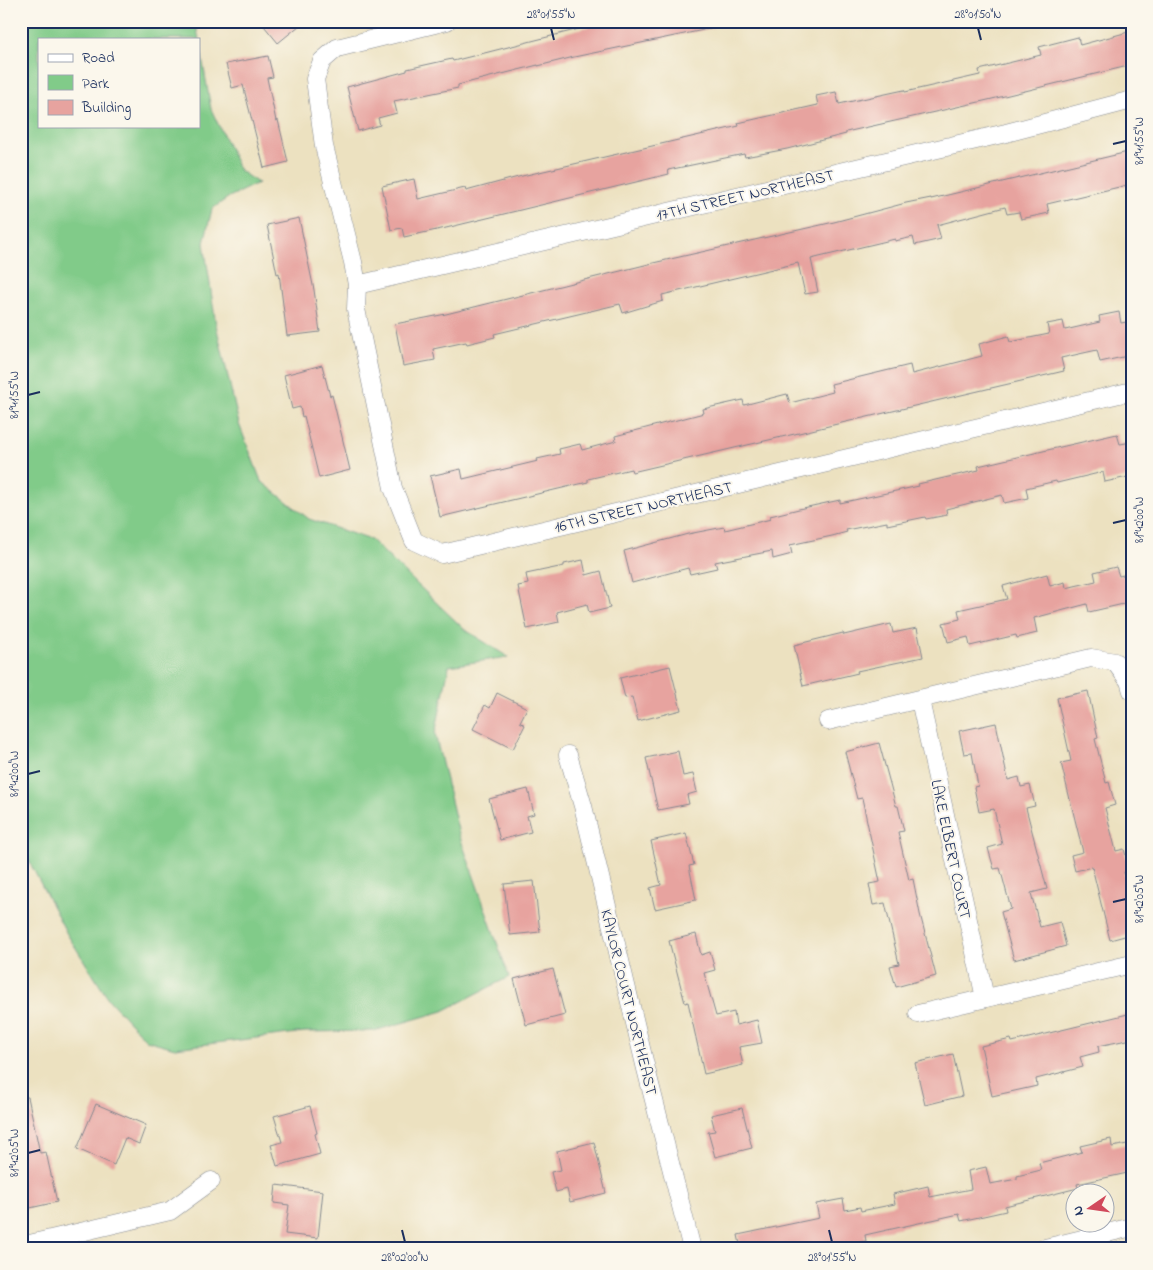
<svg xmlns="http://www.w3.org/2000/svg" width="1153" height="1270" font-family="'Indie Flower',sans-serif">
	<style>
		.green { fill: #81cb89; stroke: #4e7d74 }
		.building { fill: #e7a39f }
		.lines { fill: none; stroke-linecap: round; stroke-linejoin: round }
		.minor-casing { stroke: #84888f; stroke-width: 19 }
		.minor { stroke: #fff; stroke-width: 18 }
		.ticks { fill: none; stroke: #1b2f5e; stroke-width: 2 }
		.labels { text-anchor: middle; stroke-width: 4; stroke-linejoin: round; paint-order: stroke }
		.street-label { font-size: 16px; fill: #1b2f5e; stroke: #fbf7ec }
		.neatline { fill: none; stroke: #1b2f5e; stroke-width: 2 }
		.ticks-label { font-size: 12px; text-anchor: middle; fill: #1b2f5e }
	</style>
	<rect width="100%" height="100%" fill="#fbf7ec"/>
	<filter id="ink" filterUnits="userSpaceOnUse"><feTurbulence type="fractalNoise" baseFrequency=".02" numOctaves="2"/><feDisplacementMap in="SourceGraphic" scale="10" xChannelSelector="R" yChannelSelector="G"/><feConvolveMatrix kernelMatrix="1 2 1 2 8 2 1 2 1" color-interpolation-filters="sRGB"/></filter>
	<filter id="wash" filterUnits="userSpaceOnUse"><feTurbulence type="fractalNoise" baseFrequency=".0096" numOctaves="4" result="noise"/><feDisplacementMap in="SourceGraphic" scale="20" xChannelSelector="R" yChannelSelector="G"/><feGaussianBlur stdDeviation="1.12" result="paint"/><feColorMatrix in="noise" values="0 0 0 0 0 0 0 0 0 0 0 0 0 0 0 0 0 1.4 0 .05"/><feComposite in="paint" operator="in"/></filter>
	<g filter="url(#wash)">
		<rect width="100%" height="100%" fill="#ece1c0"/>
		<path class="green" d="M21 21H198L197 30 199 39H39V126H199V40L211 109 240 171 258 183 229 197 212 209 204 243 216 325 239 424 261 481 309 519 371 540 464 629 508 657 449 666 435 734 459 834 509 977 443 1011 374 1031 305 1032 175 1048 146 1040 109 1000 67 934 30 863 21 837Z"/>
		<g id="blocks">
			<path class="building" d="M260 21H305L278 43Z
				M615 21H713V28L574 57 538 66V65L458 85V88L394 101 397 113 378 118 380 125 358 131 347 87 407 71V69L452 59 453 61 587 27Z
				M1132 31V65L988 100 846 132V134L787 149 745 157 744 154 668 170 669 174 446 228 404 237 402 228 391 230 382 186 414 179 418 199 465 188 466 191 522 176 739 126 738 123 818 105 816 96 836 92 839 104 904 90 905 92 980 75 979 70 1041 55 1039 47 1078 37 1080 45Z
				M268 56 273 77 267 78 276 121 278 120 288 162 264 168 243 85 232 88 226 64Z
				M1132 151V184L1047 204 1049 213 1021 219 1019 212 1007 214 1005 207 937 225 941 239 915 245 913 237 895 241V239L811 259 818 292 805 294 798 263 662 295 663 301 623 313 620 304 494 334 495 337 467 344 466 342 433 349 435 360 403 366 395 324 446 314 653 263 834 222 906 203 931 198V199Z
				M299 218 314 290 320 332 287 336 279 273 277 274 267 225Z
				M1119 312 1121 323 1132 321V355L1100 362 1097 350 1061 358 1064 371 632 472 631 469 588 479V482L440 517 430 476 461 469 463 479 538 461 537 459 560 454 559 449 580 444 582 450 616 441 615 436 704 413 703 409 743 400 744 405 787 394 790 403 833 392 831 384 910 365 912 374 982 356 979 344 1008 336 1010 342 1049 334 1047 324 1063 321 1065 330 1100 322 1099 316Z
				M322 365 330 396 332 395 350 470 319 478 304 416 302 417 300 407 292 409 284 375Z
				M1117 434 1120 444 1132 442V476L1105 482 1103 472 1057 483 1056 481 1026 488 1028 498 1004 503 1002 495 946 509 947 515 926 519 925 517 887 525V522L846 530 847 532 832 536 790 545 792 554 773 559 772 551 715 562 717 568 690 574 688 568 632 583 624 551 688 534 724 527 725 530 771 519 770 516 803 508 840 500V503L919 486 918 484 979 470 978 466Z
				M583 560 586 575 601 571 610 608 589 613 587 604 557 612 559 622 527 629 518 586 528 584 526 574 564 566V564Z
				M1116 567 1119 576 1132 573V602L1089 612 1087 604 1034 618 1037 633 1017 638 1016 635 970 646 968 637 948 642 943 623 960 619 958 610 1007 599 1003 586 1047 574 1050 586 1065 582 1066 588 1096 581 1094 572Z
				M891 624 893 633 917 628 923 657 857 671 858 673 803 686 794 645 843 633 844 635Z
				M670 666 681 710 638 721 632 697 625 698 620 678Z
				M1088 691 1098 738 1095 739 1106 783 1109 782 1115 805 1105 808 1116 851 1124 849 1130 870 1124 872 1132 903V934L1110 940 1092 867 1075 871 1071 855 1083 852 1061 763 1071 761 1057 698Z
				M497 693 527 708 520 722 525 725 513 749 473 729 485 705 490 708Z
				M996 723 1008 780 1019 777 1021 787 1030 785 1035 806 1026 808 1047 889 1031 893 1040 927 1060 922 1066 946 1014 960 1001 912 1011 909 1000 868 994 869 988 848 1002 844 994 809 979 812 974 787 978 786 972 753 964 754 959 731Z
				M879 743 896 806H898L904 831 898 832 909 880 913 879 920 914 936 976 896 987 890 966 899 964 885 903 873 905 869 884 880 882 862 798 857 799 845 752Z
				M678 751 683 776 693 774 697 792 687 795 689 804 658 810 646 758Z
				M528 789 534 814 527 816 531 832 500 840 489 799Z
				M686 833 694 865 689 866 696 900 655 909 650 888 661 885 651 841Z
				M534 881 540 932 510 935 504 884Z
				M696 934 701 955 710 952 715 970 704 973 716 1016 734 1012 736 1025 757 1020 762 1043 739 1047 743 1065 704 1074 688 1002 685 1003 669 941Z
				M553 969 565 1015 526 1025 514 979Z
				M1132 1013V1039L1098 1046 1099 1052 1080 1057 1083 1067 1036 1079 1037 1086 992 1096 981 1046 1011 1039 1012 1042Z
				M953 1054 962 1096 925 1105 915 1063Z
				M21 1097H28L40 1153 46 1152 57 1202 21 1210Z
				M96 1104 146 1125 139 1144 125 1138 114 1165 77 1149Z
				M310 1106 317 1133 315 1134 320 1154 277 1166 271 1145 282 1142 274 1116Z
				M742 1108 752 1148 715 1157 708 1132 715 1131 711 1115Z
				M1111 1139 1112 1147 1132 1143V1172L1077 1184 1078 1188 1005 1206 1006 1211 961 1221 959 1214 865 1235 866 1241 825 1249H741L738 1235 819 1218 816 1204 843 1199 845 1210 860 1207 861 1211 895 1204 893 1194 928 1186 930 1197 971 1189 968 1171 986 1167 990 1184 1017 1179V1176L1041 1170 1039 1163 1082 1152 1080 1146Z
				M594 1142 606 1193 570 1202 567 1189 556 1192 551 1172 561 1170 557 1151Z
				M276 1185 323 1191 318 1238 285 1234 289 1205 274 1203Z"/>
		</g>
	</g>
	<g filter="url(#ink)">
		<use href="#blocks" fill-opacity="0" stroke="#84888f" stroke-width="1"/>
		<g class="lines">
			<g class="minor-casing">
				<path id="minor" d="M447 21 337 48 322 61 315 79 324 146 353 262 357 285 356 309 393 488 414 541 442 554 1132 391
					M357 285 1006 133 1132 100
					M920 700 985 998
					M828 721 1091 658 1115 662 1129 681 1132 691
					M568 755 583 806 646 1069 692 1249
					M918 1014 1132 964
					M21 1246 170 1211 211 1181
					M1041 1249 1132 1227"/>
			</g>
			<use href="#minor" class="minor"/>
		</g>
	</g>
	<path class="ticks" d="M551 28 554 40M978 28 981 40M1113 144 1126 141M28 395 40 392M1113 523 1126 520M28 774 40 771M1113 902 1126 899M28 1153 40 1150M402 1230 405 1242M829 1230 832 1242"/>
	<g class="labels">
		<g class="street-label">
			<text transform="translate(745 194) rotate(-13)" y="6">17TH STREET NORTHEAST</text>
			<text transform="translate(643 506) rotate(-13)" y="6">16TH STREET NORTHEAST</text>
			<text transform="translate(952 849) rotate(78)" y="6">LAKE ELBERT COURT</text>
			<text transform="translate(630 1002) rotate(76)" y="6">KAYLOR COURT NORTHEAST</text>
		</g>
	</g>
	<rect width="1153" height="1270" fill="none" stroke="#fbf7ec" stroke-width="55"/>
	<rect x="38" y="38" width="162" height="90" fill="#fbf7ec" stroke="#a1a7b3"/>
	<rect x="48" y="54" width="25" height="8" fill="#ffffff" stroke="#a1a7b3"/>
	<text x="82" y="62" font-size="15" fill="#1b2f5e">Road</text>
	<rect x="48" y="75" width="25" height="15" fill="#81cb89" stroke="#a1a7b3"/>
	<text x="82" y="88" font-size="15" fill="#1b2f5e">Park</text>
	<rect x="48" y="100" width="25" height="15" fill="#e7a39f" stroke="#a1a7b3"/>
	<text x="82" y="112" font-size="15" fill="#1b2f5e">Building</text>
	<g transform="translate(1090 1208) rotate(257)"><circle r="24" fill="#fbf7ec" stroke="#a1a7b3"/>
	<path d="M0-4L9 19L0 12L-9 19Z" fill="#d1495b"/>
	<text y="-8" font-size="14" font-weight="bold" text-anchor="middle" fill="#1b2f5e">N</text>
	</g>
	<rect x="28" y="28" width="1098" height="1214" class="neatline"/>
	<g class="ticks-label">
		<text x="551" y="18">28°01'55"N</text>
		<text x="978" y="18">28°01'50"N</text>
		<text transform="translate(1139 141) rotate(-90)" y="4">81°41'55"W</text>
		<text transform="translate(14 395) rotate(-90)" y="4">81°41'55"W</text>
		<text transform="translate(1139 520) rotate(-90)" y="4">81°42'00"W</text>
		<text transform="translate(14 774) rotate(-90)" y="4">81°42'00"W</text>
		<text transform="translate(1139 899) rotate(-90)" y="4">81°42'05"W</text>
		<text transform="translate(14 1153) rotate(-90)" y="4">81°42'05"W</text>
		<text x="405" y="1261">28°02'00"N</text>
		<text x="832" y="1261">28°01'55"N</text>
	</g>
</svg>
